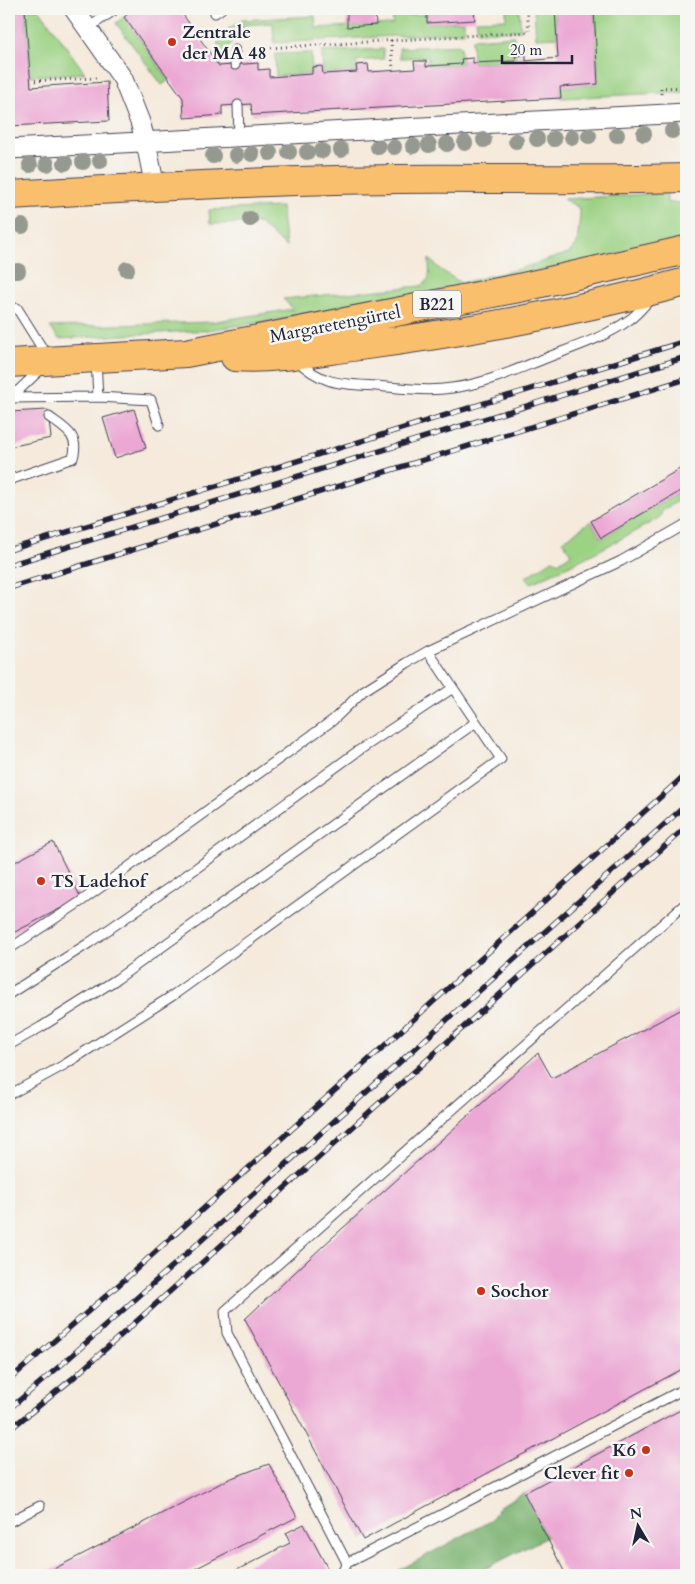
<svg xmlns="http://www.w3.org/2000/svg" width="695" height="1584" font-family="Cardo,serif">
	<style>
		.green { fill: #9cd284; stroke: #5f7a60 }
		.forest { fill: #7db472; stroke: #506b56 }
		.building { fill: #eca8d4 }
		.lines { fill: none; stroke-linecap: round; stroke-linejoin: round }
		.lane-casing { stroke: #424053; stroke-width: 11 }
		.street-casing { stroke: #424053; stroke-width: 21 }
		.primary-casing { stroke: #424053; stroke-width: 30 }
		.path { stroke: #424053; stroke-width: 3; stroke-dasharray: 1 4; stroke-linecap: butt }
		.lane { stroke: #fff; stroke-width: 9 }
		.street { stroke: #fff; stroke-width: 19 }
		.primary { stroke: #f9bf6d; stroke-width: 28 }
		.rail-casing { stroke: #22223b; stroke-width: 5.5 }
		.rail { stroke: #f6f6f2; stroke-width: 4; stroke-dasharray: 11; stroke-linecap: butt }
		.tree { fill: #959990 }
		.poi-dot { fill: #c8321e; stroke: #f6f6f2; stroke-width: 2 }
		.labels { text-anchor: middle; stroke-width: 5; stroke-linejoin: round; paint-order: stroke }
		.shield { fill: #f6f6f2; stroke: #626272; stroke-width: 1 }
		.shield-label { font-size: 16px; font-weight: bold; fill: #22223b }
		.poi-label { font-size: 18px; font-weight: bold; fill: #22223b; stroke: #f6f6f2; text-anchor: start }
		.street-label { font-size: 18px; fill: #22223b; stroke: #f6f6f2 }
	</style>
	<rect width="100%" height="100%" fill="#f6f6f2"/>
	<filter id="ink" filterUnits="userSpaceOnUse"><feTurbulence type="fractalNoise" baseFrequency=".02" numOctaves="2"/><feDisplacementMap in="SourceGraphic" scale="10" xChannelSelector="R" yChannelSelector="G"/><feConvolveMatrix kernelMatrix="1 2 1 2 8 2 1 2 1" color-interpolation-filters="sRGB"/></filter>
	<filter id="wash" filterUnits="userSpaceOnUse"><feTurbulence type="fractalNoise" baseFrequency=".0096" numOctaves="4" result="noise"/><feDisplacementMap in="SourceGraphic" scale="20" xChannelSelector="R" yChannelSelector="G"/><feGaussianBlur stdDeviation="1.12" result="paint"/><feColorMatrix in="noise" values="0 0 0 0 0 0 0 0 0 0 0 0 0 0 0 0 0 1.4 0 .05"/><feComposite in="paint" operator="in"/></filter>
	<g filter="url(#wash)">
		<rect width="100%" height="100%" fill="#f5eadc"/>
		<path class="green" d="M25 9H39L85 73 30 76Z
			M506 9H519L521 30 478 32 476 20 506 19Z
			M534 9H555L557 37 536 38Z
			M594 9H681L686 60V92L561 98 560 87 598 84Z
			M427 14 428 23 464 21V32L274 43 273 23 243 25V36H237L226 50 219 66 218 42 220 40V35L242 20 315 16 316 28 393 24 392 16Z
			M124 17 169 80 162 85 116 23Z
			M514 36 516 61 473 63 472 39Z
			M460 45 462 64 428 66V57L400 58 399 48Z
			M383 49 384 59 356 61 357 72 323 74 322 52Z
			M311 53 312 74 276 76 275 54Z
			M667 193V203L686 202V238L579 263 369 305 290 318 208 330 59 339 50 327 211 322 293 309 283 299 421 286C432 280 429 271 429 259L441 270 461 283 519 269 569 253 577 244 580 215 578 207 563 199Z
			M281 207 286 247 259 223 210 224 209 210Z
			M686 488V496L663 510 659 518C618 541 575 564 531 583L526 577 554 559 558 563 571 554 563 541 591 521 601 538Z"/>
		<path class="forest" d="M524 1493 547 1537 473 1575H390L492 1520 499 1506Z"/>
		<g id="blocks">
			<path class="building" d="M9 9H25L31 87 107 82 109 121 9 126Z
				M135 9H179L219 66 258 63V70L269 69V77L312 74V67L322 66 323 74 357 72 356 65 368 64 369 72 415 69 414 61H426V67H428V66L462 64 461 59 473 58V63L516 61 515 56 526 55V61L558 58 555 9H594L598 84 560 87 561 98 252 115 251 104 222 106V115L184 118 183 98 124 17Z
				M427 9H474L475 20 427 23Z
				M375 11 376 25 347 27V12Z
				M134 409 146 448 115 458 103 418Z
				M48 410 51 438 9 447V412Z
				M683 467 686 472V488L601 538 591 521Z
				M53 842 81 898 9 935V865Z
				M686 1007V1367L363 1540 245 1319 324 1245 538 1053 552 1078Z
				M686 1407V1575H566L524 1493Z
				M269 1464 297 1517 183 1575H42L229 1479Z
				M304 1524 329 1571 321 1575H227L290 1543 286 1533Z"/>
		</g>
	</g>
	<g filter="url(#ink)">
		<use href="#blocks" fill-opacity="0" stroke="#424053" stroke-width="1"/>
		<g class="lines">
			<g class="lane-casing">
				<path id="lane" d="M215 13 221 9
					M88 28 116 9
					M235 65V50
					M238 105 239 137
					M17 308 47 356
					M296 359C321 385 342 384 376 386 401 388 427 392 452 388 485 384 515 370 546 358 574 347 604 338 629 320 637 315 644 306 650 299
					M96 360 98 397
					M9 395 19 390 42 368
					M9 398 98 397 151 400 159 425
					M9 480 73 458C80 435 65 429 49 417
					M9 949 80 902 333 720 363 691 407 663 428 651 621 561 686 524
					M9 994 89 943 173 885 358 751 453 688
					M9 1045 41 1027 117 979 476 722
					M9 1095 64 1065 172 996 501 759 428 651
					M9 1522 40 1506
					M347 1563 227 1333 225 1311 686 903
					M341 1575 347 1563 476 1497 686 1388"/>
			</g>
			<g class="street-casing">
				<path id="street" d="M74 9 123 79 140 122 146 143 155 187
					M9 149 686 113"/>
			</g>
			<g class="primary-casing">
				<path id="primary" d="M9 195C139 188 268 180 398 179 494 178 590 181 686 178
					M235 357C272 360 314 352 352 347 463 333 578 311 686 282
					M9 363 186 353 519 288 686 250"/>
			</g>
			<path class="path" d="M684 9 686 29
				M391 40 393 70
				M251 49 529 32 527 9
				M30 81 97 78
				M661 94V88L686 87"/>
			<use href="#lane" class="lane"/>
			<use href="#street" class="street"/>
			<use href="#primary" class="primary"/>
			<g class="rail-casing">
				<path id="rail" d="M9 550 686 341
					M9 565 686 357
					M9 588 686 379
					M9 1380 122 1282 686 774
					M9 1409 61 1365 175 1264 686 805
					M9 1430 72 1379 186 1277 686 827"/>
			</g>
			<use href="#rail" class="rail"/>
		</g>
		<g class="tree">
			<circle cx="672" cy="131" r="8"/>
			<circle cx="644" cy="134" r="8"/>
			<circle cx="617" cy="135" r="8"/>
			<circle cx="589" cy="136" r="8"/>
			<circle cx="572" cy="137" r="8"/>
			<circle cx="537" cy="139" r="8"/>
			<circle cx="554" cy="139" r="8"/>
			<circle cx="484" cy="140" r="8"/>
			<circle cx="516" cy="141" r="8"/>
			<circle cx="465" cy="143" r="8"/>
			<circle cx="447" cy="144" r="8"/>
			<circle cx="429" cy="145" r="8"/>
			<circle cx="413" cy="146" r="8"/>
			<circle cx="378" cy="147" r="8"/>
			<circle cx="394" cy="147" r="8"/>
			<circle cx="341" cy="150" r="8"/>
			<circle cx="322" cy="151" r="8"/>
			<circle cx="289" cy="152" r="8"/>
			<circle cx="307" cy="152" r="8"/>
			<circle cx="270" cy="153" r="8"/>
			<circle cx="252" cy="154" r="8"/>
			<circle cx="236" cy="155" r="8"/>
			<circle cx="213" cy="156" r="8"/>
			<circle cx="100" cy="161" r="8"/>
			<circle cx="83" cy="162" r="8"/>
			<circle cx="65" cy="163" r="8"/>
			<circle cx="47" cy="164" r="8"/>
			<circle cx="30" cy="165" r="8"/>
			<circle cx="250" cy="219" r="8"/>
			<circle cx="22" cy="226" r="8"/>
			<circle cx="127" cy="269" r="8"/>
			<circle cx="18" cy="271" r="8"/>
		</g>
	</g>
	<g class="poi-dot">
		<circle cx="172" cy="42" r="5"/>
		<circle cx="41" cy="881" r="5"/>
		<circle cx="481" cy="1291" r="5"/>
		<circle cx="646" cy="1450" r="5"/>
		<circle cx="629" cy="1473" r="5"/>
	</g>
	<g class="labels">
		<rect class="shield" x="413" y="290.5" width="48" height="27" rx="4"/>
		<g class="shield-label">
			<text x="437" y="310">B221</text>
		</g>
		<g class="poi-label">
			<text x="182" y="38">Zentrale<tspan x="182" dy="21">der MA 48</tspan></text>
			<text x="51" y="887">TS Ladehof</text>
			<text x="491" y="1297">Sochor</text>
			<text x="636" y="1456" text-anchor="end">K6</text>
			<text x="619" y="1479" text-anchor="end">Clever fit</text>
		</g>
		<g class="street-label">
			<text transform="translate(335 324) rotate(-11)" y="6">Margaretengürtel</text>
		</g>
	</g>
	<rect width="695" height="1584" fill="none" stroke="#f6f6f2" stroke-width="30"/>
	<g transform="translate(638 1526) rotate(351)" stroke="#f6f6f2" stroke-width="4" paint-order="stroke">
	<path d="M0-4L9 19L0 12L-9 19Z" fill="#22223b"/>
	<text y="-8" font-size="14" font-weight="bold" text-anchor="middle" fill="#22223b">N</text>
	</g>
	<path d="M502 55v8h70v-8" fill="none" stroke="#22223b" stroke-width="2.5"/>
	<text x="510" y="55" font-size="15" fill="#22223b" stroke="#f6f6f2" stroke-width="4" paint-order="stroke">20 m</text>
</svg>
